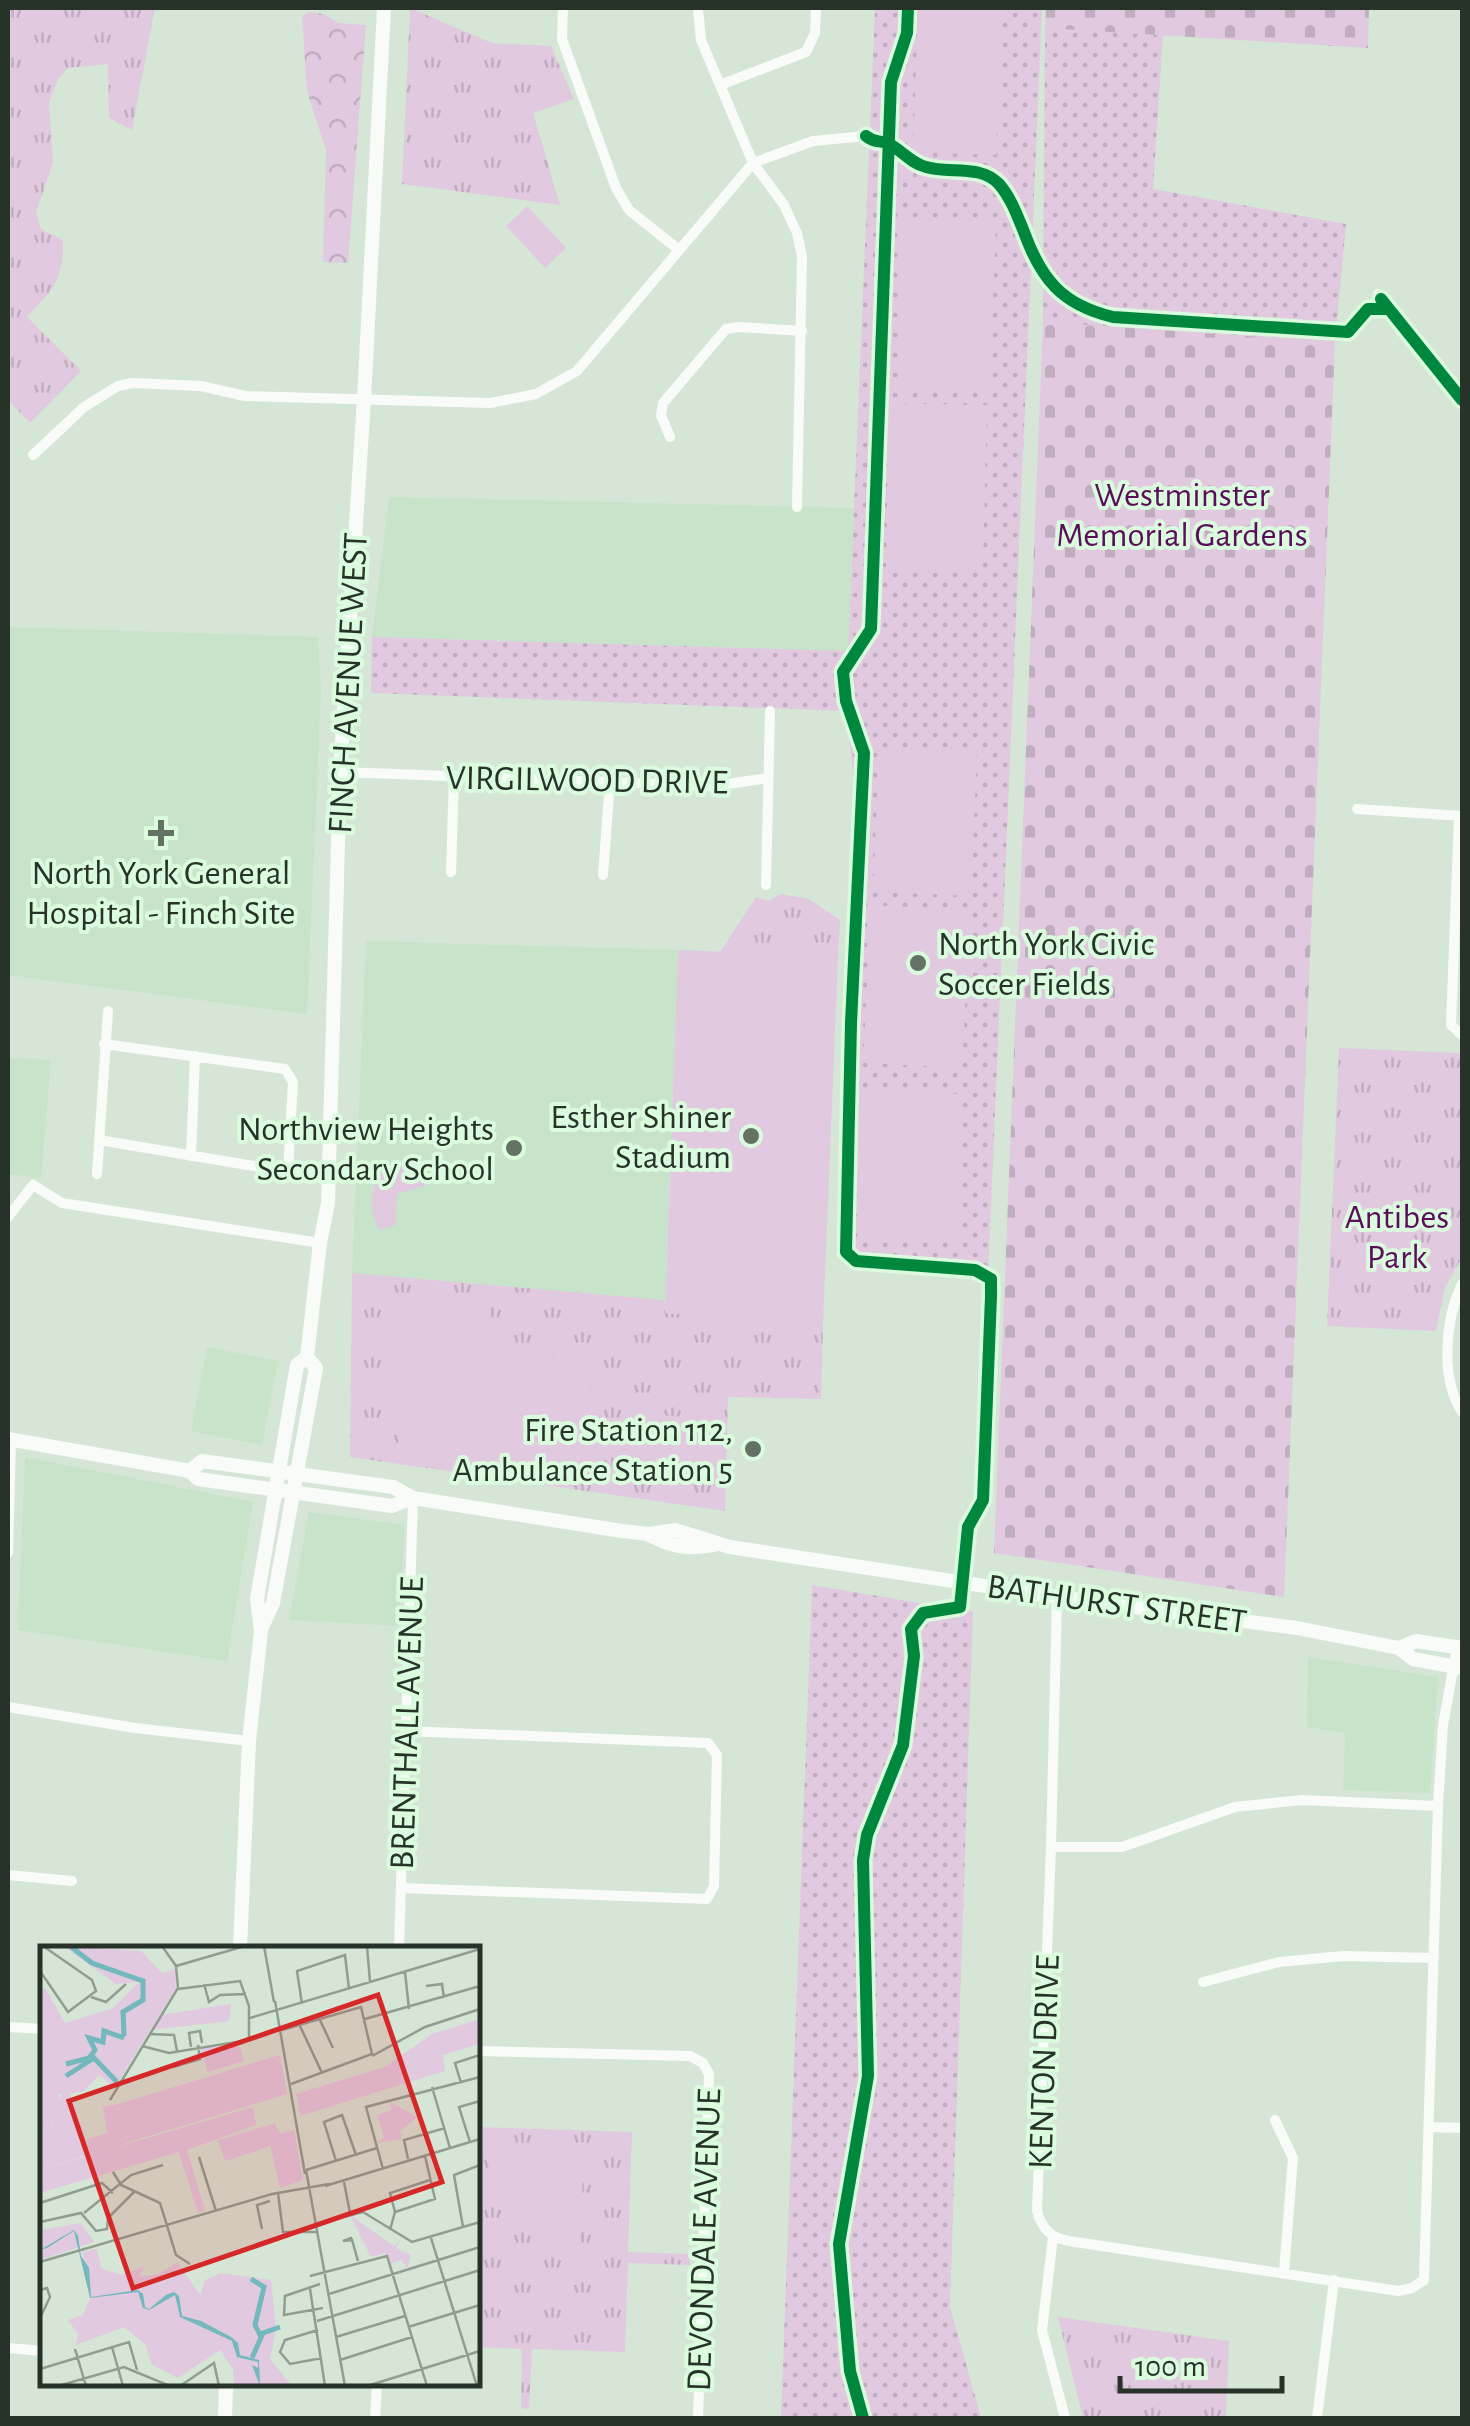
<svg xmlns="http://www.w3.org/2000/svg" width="1470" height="2426" font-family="'Alegreya Sans',sans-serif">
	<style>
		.built { fill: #c7e4ca }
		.grass { fill: url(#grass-dots) }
		.forest { fill: url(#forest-crowns) }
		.cemetery { fill: url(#cemetery-stones) }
		.park { fill: url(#park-tufts) }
		.garden { fill: #e1c9e0 }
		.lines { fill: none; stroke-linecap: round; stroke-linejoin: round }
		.street { stroke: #f9fbf9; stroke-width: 10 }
		.secondary { stroke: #f9fbf9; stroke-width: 14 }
		.cycleway-casing { stroke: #dafbdd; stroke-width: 19 }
		.cycleway { stroke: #00873e; stroke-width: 12 }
		.poi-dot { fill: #647265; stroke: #dafbdd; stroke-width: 4 }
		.labels { text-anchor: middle; stroke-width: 8; stroke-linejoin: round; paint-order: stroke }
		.park-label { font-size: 35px; fill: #5b0c5b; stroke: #dafbdd }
		.street-label { font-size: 35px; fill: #273328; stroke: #dafbdd }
		.poi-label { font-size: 35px; fill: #273328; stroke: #dafbdd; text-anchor: end }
		.inset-river { fill: none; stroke: #72b8bd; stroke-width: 5 }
		.inset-road { fill: none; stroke: #8f9e90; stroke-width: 2.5 }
		.view { fill: #d62828; fill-opacity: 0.15; stroke: #d62828; stroke-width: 5 }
		.inset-edge { fill: none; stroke: #273328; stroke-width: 5 }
	</style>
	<defs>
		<pattern id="grass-dots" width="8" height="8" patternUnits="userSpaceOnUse" patternTransform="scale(2.5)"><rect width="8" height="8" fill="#e1c9e0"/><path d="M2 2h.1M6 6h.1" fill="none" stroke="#c1adc0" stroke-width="1.8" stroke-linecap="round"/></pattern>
		<pattern id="forest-crowns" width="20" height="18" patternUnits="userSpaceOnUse" patternTransform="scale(2.5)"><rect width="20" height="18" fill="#e1c9e0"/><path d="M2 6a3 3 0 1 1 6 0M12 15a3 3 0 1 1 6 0" fill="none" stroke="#c1adc0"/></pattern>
		<pattern id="cemetery-stones" width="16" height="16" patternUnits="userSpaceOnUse" patternTransform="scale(2.5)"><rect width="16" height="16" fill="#e1c9e0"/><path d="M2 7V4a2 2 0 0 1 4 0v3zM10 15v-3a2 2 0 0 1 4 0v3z" fill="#c1adc0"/></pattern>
		<pattern id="park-tufts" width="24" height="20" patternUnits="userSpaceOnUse" patternTransform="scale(2.5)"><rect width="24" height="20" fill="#e1c9e0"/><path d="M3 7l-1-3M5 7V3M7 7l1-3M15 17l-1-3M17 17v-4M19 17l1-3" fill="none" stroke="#c1adc0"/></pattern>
	</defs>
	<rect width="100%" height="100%" fill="#d5e6d6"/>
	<path class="built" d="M389 497 854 508 848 651 372 637Z
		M8 627 318 637 321 692 307 1014 8 975Z
		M366 941 678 950 665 1300 352 1273Z
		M8 1058 51 1060 41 1178 8 1174Z
		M207 1347 278 1361 262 1445 191 1431Z
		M25 1457 253 1502 227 1661 18 1630Z
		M309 1512 405 1525 399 1626 289 1620Z
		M1308 1657 1438 1677 1430 1793 1343 1790 1345 1733 1307 1727Z"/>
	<path class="grass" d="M875 8H1042L988 1277 849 1253 864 869 846 711 371 693 372 637 848 651Z
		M1045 28 1163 35 1153 189 1346 224 1335 342 1043 322Z
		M812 1585 973 1612 950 2306 981 2418H781Z"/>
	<path class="forest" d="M309 12 324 14 338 23 366 25 348 263 323 262 326 150 307 92 302 17Z"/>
	<path class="cemetery" d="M1046 8H1369L1368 48 1045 28Z
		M1043 322 1335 342 1284 1597 994 1553Z"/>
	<path class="park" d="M8 8H155L132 130 109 118 108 64 68 68 59 78 49 102 53 163 36 213 41 229 63 240C64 280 53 289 27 317L81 371 30 423 8 400Z
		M410 8 492 43 551 46 574 99 533 113 560 205 402 184Z
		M781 894 809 899 840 920 838 956 720 952 756 897 769 901Z
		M1339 1048 1462 1053V1257L1445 1288 1436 1331 1327 1326Z
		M352 1273 665 1300V1313L823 1325 821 1399 728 1397 725 1511 350 1457Z
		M478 2127 632 2132 628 2252 690 2254V2265L628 2263 625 2352 532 2349 529 2409 521 2408 522 2349 478 2347Z
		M1058 2317 1229 2341 1226 2418H1083Z"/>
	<path class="garden" d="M918 8H1001L996 155 913 152Z
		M527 206 566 248 545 268 506 226Z
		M903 220 996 223 990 393 898 391Z
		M890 403 987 405 983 569 886 567Z
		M879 747 977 751 971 896 873 892Z
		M871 905 970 910 962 1068 863 1063Z
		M678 950 838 956 823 1325 665 1313Z
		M862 1091 961 1094 958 1240 858 1238Z
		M386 1163 416 1164 426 1185 397 1194 396 1225 379 1230C365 1198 372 1192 386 1163Z
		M394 1300 489 1303 488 1343 483 1353 592 1361 585 1481 399 1464 402 1410 383 1408Z
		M657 1415 714 1419 710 1469 703 1475 654 1471Z
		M489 2153 581 2157 584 2160 579 2251C522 2245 487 2212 489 2153Z"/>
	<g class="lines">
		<path class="street" d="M563 8 562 39 616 188 629 210 679 250
			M698 8 701 40 753 163 784 205 797 233 802 256 797 507
			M720 85 806 52 815 33 816 8
			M1378 294 1462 400
			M670 437 661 415 663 403 726 329 739 327 802 331
			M33 455 84 407 118 386 132 383 201 386 245 396 490 403 536 394 577 371 753 163 813 141 866 136
			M340 772 714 786 768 778
			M1357 809 1462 816
			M1459 816 1451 1025 1462 1035
			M451 872 454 777
			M603 875 610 782
			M766 885 770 711
			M104 1044 285 1069 293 1082 288 1171
			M99 1140 284 1171 329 1172
			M191 1156 195 1056
			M97 1174 108 1011
			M8 1217 33 1185 62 1203 320 1243
			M1462 1284C1445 1320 1440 1378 1462 1412
			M8 1553 11 1439
			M1057 1597 1051 1847 1037 2211C1042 2229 1051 2238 1069 2241L1398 2291 1412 2288 1424 2280 1438 1806 1443 1725 1457 1647
			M8 1707 135 1728 249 1741
			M1051 1847H1122L1235 1807 1302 1800 1438 1806
			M8 1875 72 1881
			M401 1888 707 1899 714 1886 717 1755 708 1743 406 1731
			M399 1948 413 1498
			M1203 1982 1279 1962 1343 1956 1434 1958
			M8 2027 42 2029
			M478 2051 690 2056 703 2063 709 2074 698 2418
			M1275 2120 1293 2158 1284 2272
			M1429 2127 1462 2128
			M1053 2237 1042 2330 1065 2418
			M8 2348 42 2351
			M375 2418 377 2384
			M1317 2418 1334 2280"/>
		<path class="secondary" d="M8 1439 190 1471 198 1479 392 1506 413 1498
			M190 1471 202 1461 393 1487 413 1498 622 1531 649 1534 675 1530 730 1547 1057 1597 1297 1628 1399 1648 1413 1659 1462 1668
			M649 1535C673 1547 688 1550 714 1545
			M262 1627 273 1603 316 1368 307 1357
			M1399 1648 1416 1641 1462 1648
			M240 1948 249 1741 261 1631 257 1599 297 1365 307 1357 320 1243 328 1203 340 772 364 400 384 8
			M225 2418 226 2384"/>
		<g class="cycleway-casing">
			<path id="cycleway" d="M866 136C874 143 878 140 887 143 901 149 910 163 926 167 950 174 980 164 999 184 1011 198 1017 215 1024 232 1041 279 1062 305 1113 317L1348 332 1368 309H1388
				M1381 299 1462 400
				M863 2418 850 2371 839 2244 868 2076 863 1860 867 1835 903 1745 914 1656 911 1629 923 1613 960 1607 968 1527 983 1500 991 1296V1279L975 1270 856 1261 846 1252 851 1023 864 753 846 701 843 672 871 629 891 82 907 33 908 8"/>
		</g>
		<use href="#cycleway" class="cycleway"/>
	</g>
	<g class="poi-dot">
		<path d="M156 818h10v10h10v10h-10v10h-10v-10h-10v-10h10z"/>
		<circle cx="918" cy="963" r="10"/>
		<circle cx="751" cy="1136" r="10"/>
		<circle cx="514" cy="1148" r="10"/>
		<circle cx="753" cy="1449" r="10"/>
	</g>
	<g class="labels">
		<g class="park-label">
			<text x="1182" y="506">Westminster<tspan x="1182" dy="40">Memorial Gardens</tspan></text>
			<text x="1397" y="1228">Antibes<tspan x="1397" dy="40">Park</tspan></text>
		</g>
		<g class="street-label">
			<text transform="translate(347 683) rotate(-87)" y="12">FINCH AVENUE WEST</text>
			<text transform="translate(587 779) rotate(1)" y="12">VIRGILWOOD DRIVE</text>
			<text transform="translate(1117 1603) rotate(8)" y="12">BATHURST STREET</text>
			<text transform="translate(406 1723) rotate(-88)" y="12">BRENTHALL AVENUE</text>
			<text transform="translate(1043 2062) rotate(-88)" y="12">KENTON DRIVE</text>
			<text transform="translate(703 2240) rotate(-88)" y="12">DEVONDALE AVENUE</text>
		</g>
		<g class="poi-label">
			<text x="161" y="884" text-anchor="middle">North York General<tspan x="161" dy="40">Hospital - Finch Site</tspan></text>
			<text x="938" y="955" text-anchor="start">North York Civic<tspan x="938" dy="40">Soccer Fields</tspan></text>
			<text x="731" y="1128">Esther Shiner<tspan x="731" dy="40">Stadium</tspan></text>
			<text x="494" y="1140">Northview Heights<tspan x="494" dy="40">Secondary School</tspan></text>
			<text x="733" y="1441">Fire Station 112,<tspan x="733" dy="40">Ambulance Station 5</tspan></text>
		</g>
	</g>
	<g transform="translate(40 1946)">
		<rect width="440" height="440" fill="#d5e6d6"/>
		<path d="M440 73V98L403 109 405 125 260 170 256 148 345 121 392 88ZM78 158 89 196 76 201 213 161 216 179 147 204 165 265 158 267 139 206 0 247V224L51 209 47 193 67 187 63 161Z" fill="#e1c9e0"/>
		<path d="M240 109 247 148 89 196 78 158ZM28 143 51 208 0 224V187L13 178 11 160Z" fill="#e1c9e0"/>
		<path d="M23 0 101 5 122 27 135 23 136 42 75 141 59 129 43 146 19 148 11 180 0 186V43L5 42 25 77 73 62 99 36 76 38ZM191 58 189 75 111 84 120 69ZM160 100 200 101 204 115 168 126ZM350 156 377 171 360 185 362 193 337 197 344 191 337 169 352 164ZM235 177 240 188 254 184 263 234 240 242 226 180ZM310 269 354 300 361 294 356 302 371 309 367 322 361 314 350 318 345 307 331 311ZM41 277 54 296 0 314V284ZM56 303 62 323 82 329 104 320 99 331 119 328 137 316 160 349 165 334 180 327 231 334 236 382 230 413 252 440H194L193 423 180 404 138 432 111 418 106 399 84 381 36 399 38 388 28 374 43 369 50 352 42 306Z" fill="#e1c9e0"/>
		<path d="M226 180 231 200 185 215 178 194Z" fill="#e1c9e0"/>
		<path d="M34 284 38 290 41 310 49 322 51 351 98 344 103 348 105 361 109 363 126 349 134 346 139 350 142 370 161 375 191 391 198 397 200 409 219 414 220 440 212 419 218 422V416L197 411 192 395 140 371 135 349 109 364 103 362 98 346 50 352 34 285 7 302 0 304Z" fill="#72b8bd"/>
		<path class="inset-river" d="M30 0 52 17 103 35V54L83 66 84 90M26 118 49 112 55 104 49 92 63 96 64 85 84 92M26 130 54 112 77 136M211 333 224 341 215 379 221 391M212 412 223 387 240 381"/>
		<path class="inset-road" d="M224 0 234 56M327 0 330 36M136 20 205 0M0 25 28 66 56 45 52 34 3 0M365 26 369 63M164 38 169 56 180 49 206 48M386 40 402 38 404 52M51 51 66 56 86 38M235 55 265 228M262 58 257 25 305 9 309 43M210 72 440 3M325 73 440 40M280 74 293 102M260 80 282 127M242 84 321 61 332 108 251 138M109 88 134 89 137 105M102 100 129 107 209 94V60L200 35 138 43M151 101 149 87 160 85 162 97M332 110 385 81 440 63M133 121 160 113 158 99M421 137 415 117 440 109M392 141 410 202M373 149 385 189M70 154 138 42 136 20 122 0M430 196 419 161 440 155M159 211 176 265M368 213 364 194 405 182M296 215 284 176 302 169 316 209M343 223 326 161 440 131M266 224 337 202M266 224 305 440M73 226 81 239 120 257 136 309 150 318M304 236 310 267M285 240 440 193M238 247 243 286H277M0 257 62 237 73 247M355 266 395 253 385 210M44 267 91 229 123 219M0 276 41 267 56 285 67 283 68 272 95 245M277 278 323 266 372 296 440 276M423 281 414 229 440 219M222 283 217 259 230 255M350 284 355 266 350 247 390 234M391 292 437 440M312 294 303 295 311 292 312 294 318 315M0 316 232 248 289 238M270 330 347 310 387 440M280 338 245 350 244 369 283 362M270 343 285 440M0 344 7 342 10 351 0 372M289 348 440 301M277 375 440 324M368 381 440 359M278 384 245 394 240 406 250 418 282 412M296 391 365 370M72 401 83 440M35 403 46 440M300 414 372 391M0 423 89 396 97 424M18 440 84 421 130 440M140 440 174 417 179 440M327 440 440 405"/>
		<path class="view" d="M338 49 402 236 93 342 29 155Z"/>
		<rect width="440" height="440" class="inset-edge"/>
	</g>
	<rect width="1470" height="2426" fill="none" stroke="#273328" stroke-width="20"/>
	<path d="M1120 2376v15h162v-15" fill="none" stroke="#273328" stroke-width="5"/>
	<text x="1135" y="2376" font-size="30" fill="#273328" stroke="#dafbdd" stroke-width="8" paint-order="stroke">100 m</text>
</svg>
